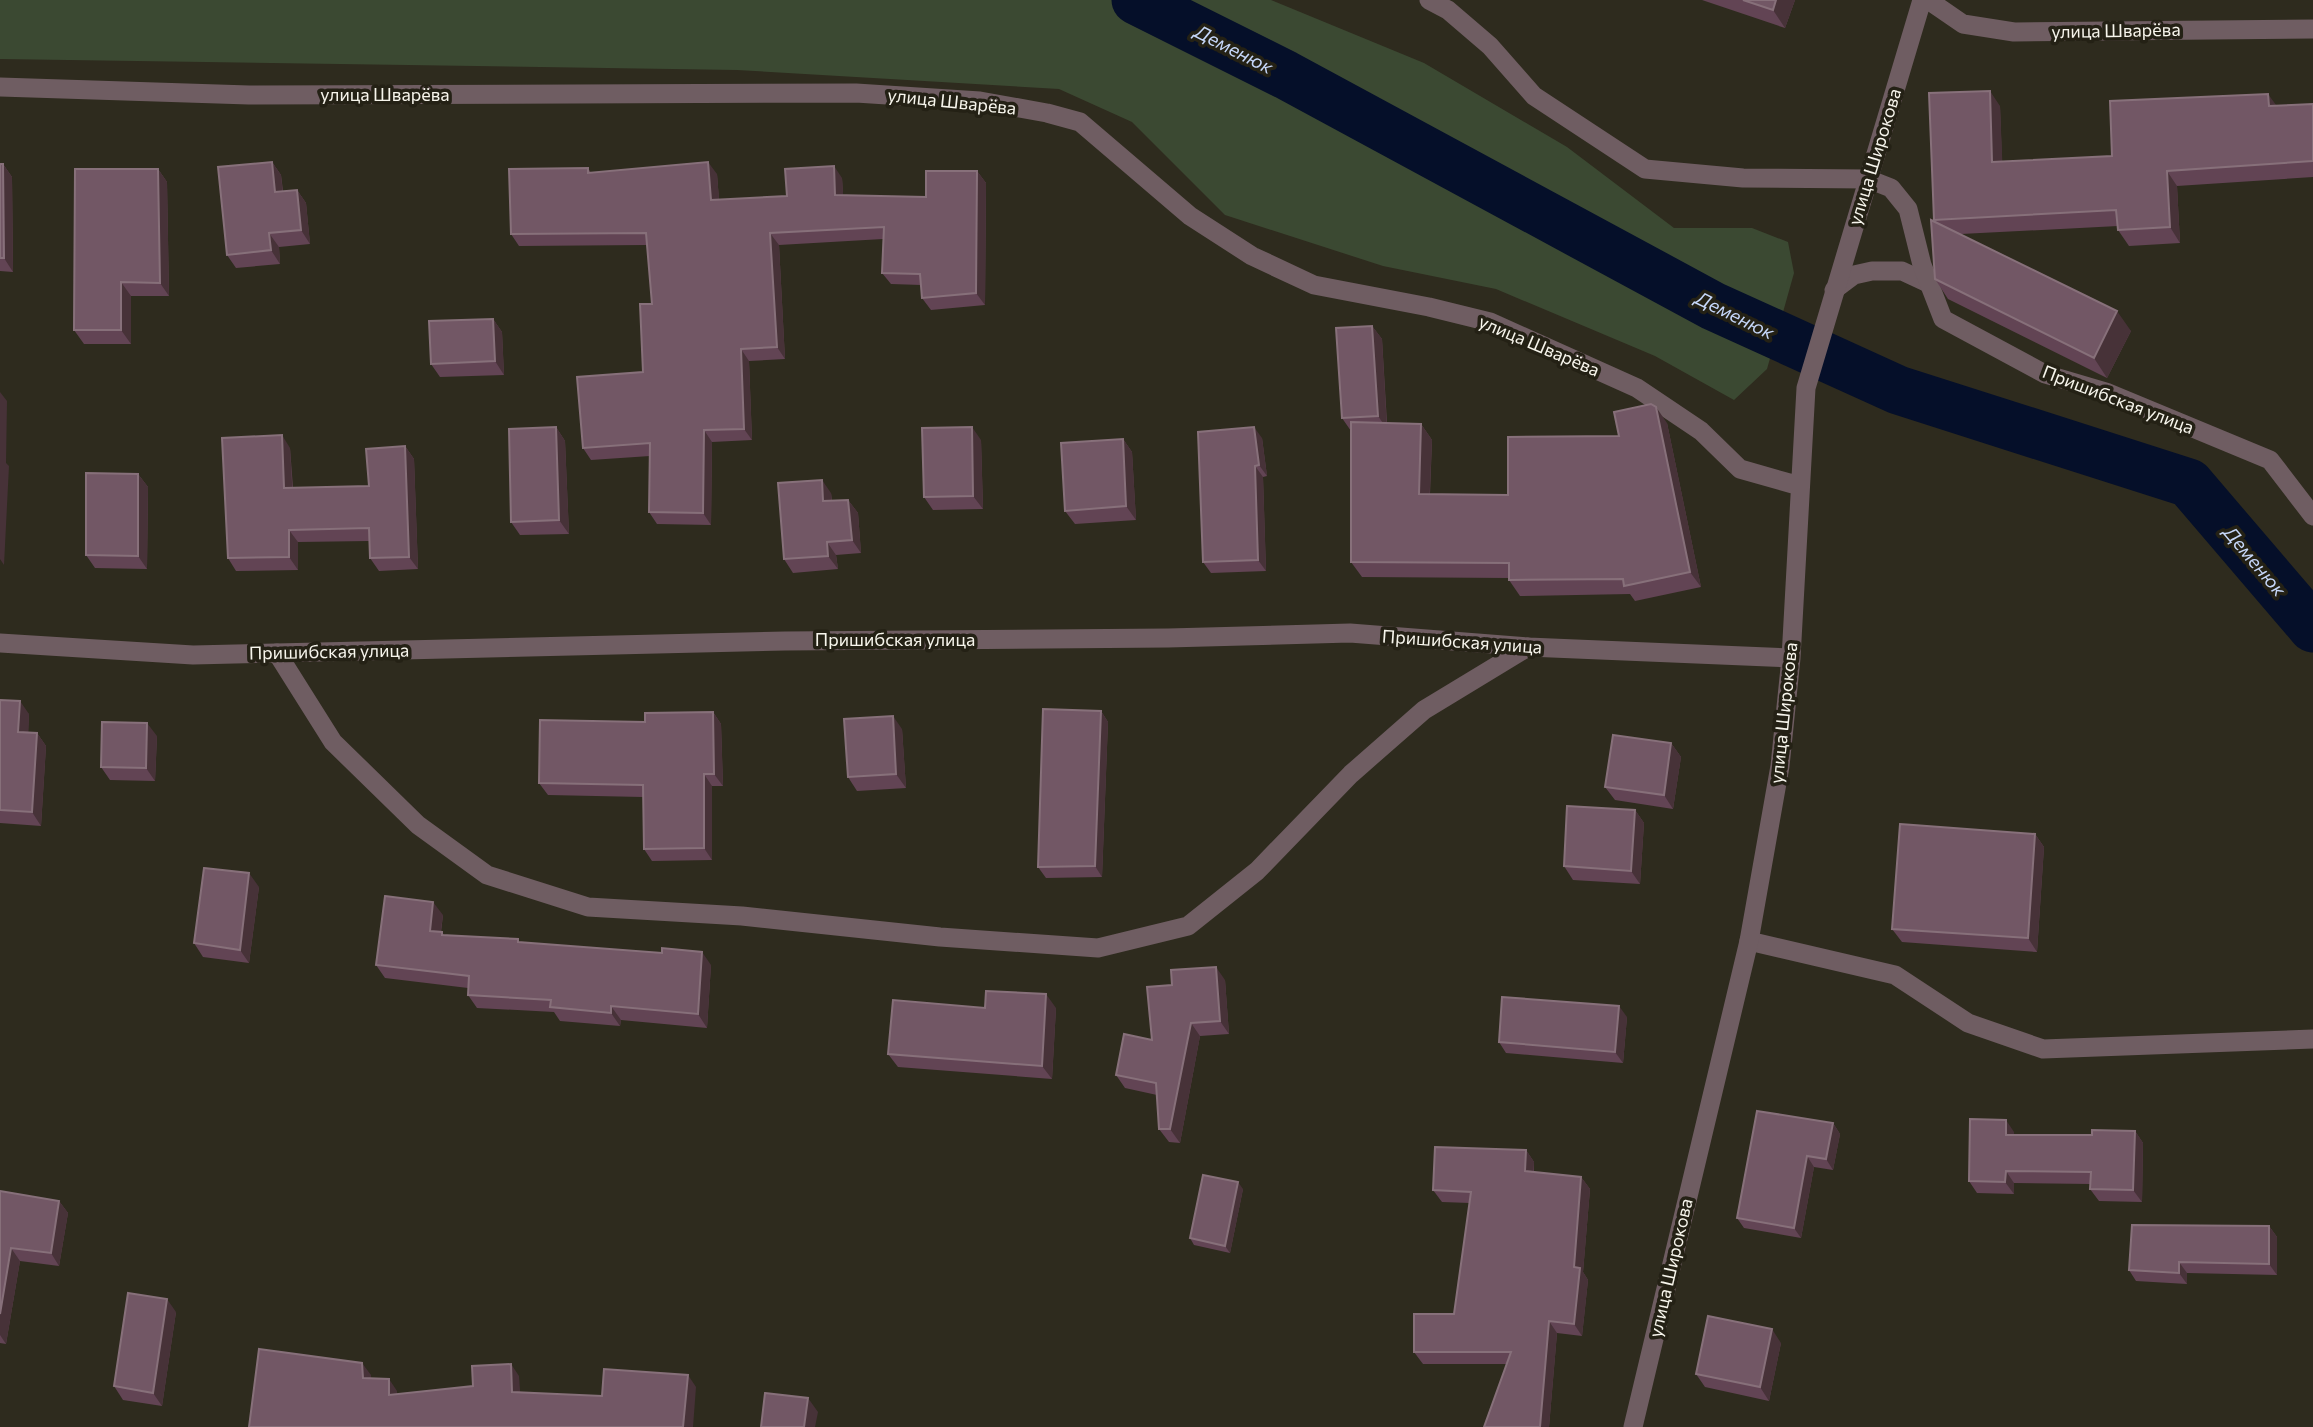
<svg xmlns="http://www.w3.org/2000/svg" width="2313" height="1427" font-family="Commissioner,sans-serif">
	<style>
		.green { fill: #3b4932 }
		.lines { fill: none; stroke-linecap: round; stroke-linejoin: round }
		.canal { stroke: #050f29; stroke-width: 49 }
		.service { stroke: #6f5d62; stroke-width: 19 }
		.minor { stroke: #6f5d62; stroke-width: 19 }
		.wall { fill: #624454 }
		.shaded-wall { fill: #473238 }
		.building { fill: #725765; stroke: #87707a; stroke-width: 2 }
		.labels { text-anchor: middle; stroke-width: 7; stroke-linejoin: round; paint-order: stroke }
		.street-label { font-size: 18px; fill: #f7f5ec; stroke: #242115 }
		.water-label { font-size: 19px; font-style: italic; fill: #c6d7f9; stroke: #242115 }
	</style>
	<rect width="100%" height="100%" fill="#2e2b1e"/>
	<path class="green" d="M0 0H1271L1424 63 1567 147 1674 228H1752L1788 242 1794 273 1767 369 1734 400 1655 356 1496 289 1383 266 1225 215 1132 122 1059 89 737 70 0 59Z"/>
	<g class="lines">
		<path class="canal" d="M1136 0 1286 75 1713 306 1898 390 2189 483 2313 628"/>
		<path class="service" d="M1429 0 1448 10 1490 46 1534 96 1645 169 1743 178 1868 179
			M1834 290 1854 275 1872 271H1902L1930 284
			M277 653 333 742 418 825 487 875 588 907 742 916 940 937 1098 948 1188 926 1257 871 1351 774 1424 710 1528 647
			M1749 941 1895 975 1968 1023 2043 1049 2313 1039"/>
		<path class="minor" d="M1928 0 1963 24 2014 32 2313 29
			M0 87 249 95 856 93 980 101 1047 113 1080 122 1190 216 1252 256 1314 285 1429 307 1490 322 1637 388 1701 431 1740 469 1800 486
			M1868 179 1891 188 1908 209 1922 265 1943 319 2045 374 2106 392 2270 460 2313 516
			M0 643 193 655 785 641 1168 638 1350 633 1528 647 1791 658
			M1633 1427 1749 941 1780 766 1791 658 1806 388 1922 0"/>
	</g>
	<path class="wall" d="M1702 0H1795L1785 28Z
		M2313 104V177L2177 186 2180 243 2129 246 2118 230V226L1961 234 2131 331 2107 378 1948 299 1935 279V222L1934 220 2000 106 2002 162 2112 156 2276 105Z
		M272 162 281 175 283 191 297 190 306 203 310 244 279 247 280 264 236 268 227 255Z
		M0 164H3L12 177 13 272 0 271Z
		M588 168 591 173 717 174 719 200 787 196 842 178 843 195 926 197 977 171 986 183 985 305 931 310 922 298 921 285 891 284 882 273 883 239 779 245 785 359 749 361 752 440 712 442 711 525 657 524 649 512 650 456 591 460 583 448 643 372 652 304 647 245 519 246 511 234Z
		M158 169 167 182 169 296H131V344H84L74 330Z
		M493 319 502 332 504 375 440 377 431 364Z
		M1372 326 1382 339 1387 423 1421 424 1432 440 1430 494 1508 495 1619 436 1667 423 1701 587 1635 601 1630 594 1520 596 1509 580V578L1362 577 1351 562V431L1342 418Z
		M556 427 565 441 569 534 520 535 511 522Z
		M1262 438 1267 476 1263 477 1266 571 1211 573 1203 562Z
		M1123 439 1132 452 1136 520 1075 524 1065 511Z
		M981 440 983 509 933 510 924 497Z
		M405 446 414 459 418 569 379 571 370 558 369 541 298 542V570L236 571 228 558 290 448 293 488 369 486Z
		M138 474 148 487 147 569 95 568 86 555Z
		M831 493 832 501 848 500 858 513 861 553 836 555 838 569 793 573 784 559Z
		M0 700 29 714 28 732 37 733 46 746 41 826 0 823Z
		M1101 711 1108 722 1102 877 1046 878 1038 867Z
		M713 712 721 724 723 786H712V860L652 861 644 849 643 797 548 795 539 783 645 722Z
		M902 729 906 788 857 791 848 777Z
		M157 736 155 781 110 780 101 767Z
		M1671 743 1681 757 1673 809 1615 800 1605 787Z
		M1635 810 1644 823 1640 884 1573 880 1564 866Z
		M2035 834 2044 847 2037 952 1902 942 1892 929Z
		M259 887 249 963 203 957 194 943Z
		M443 915 441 932H442L444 935 521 943 711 965 707 1028 621 1020 620 1026 560 1021 554 1012 477 1008 468 995V988L385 978 376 965Z
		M1225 980 1229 1034 1200 1036 1180 1143 1169 1142 1159 1129 1157 1095 1125 1088 1116 1075 1152 1040Z
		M985 1008H1056L1052 1079 898 1067 888 1054Z
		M1627 1017 1623 1063 1506 1053 1499 1042Z
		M1833 1123 1840 1134 1833 1170 1814 1167 1801 1238 1744 1228 1737 1218Z
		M2135 1131 2143 1143 2142 1202 2099 1201 2090 1189 2091 1184 2014 1183V1194L1977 1193 1969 1181 2014 1132V1135H2092Z
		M1526 1150 1534 1162V1172L1581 1177 1590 1189 1583 1272 1588 1280 1582 1336 1557 1333 1549 1427H1484L1507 1364H1423L1414 1352 1454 1314 1470 1203 1442 1202 1433 1190Z
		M1243 1189 1230 1253 1194 1245 1190 1238Z
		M0 1191 59 1201 68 1213 59 1266 20 1261 6 1344 0 1343Z
		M2269 1226 2277 1237V1275L2187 1273V1284L2136 1281 2129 1270Z
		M176 1312 162 1406 123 1400 114 1386Z
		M1781 1343 1769 1401 1705 1387 1696 1374Z"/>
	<path class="shaded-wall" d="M1776 0H1795L1785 28 1773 10Z
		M1990 91 2000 106 2003 178 1992 162Z
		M2268 94 2279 109 2269 106Z
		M272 162 281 175 284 205 275 192Z
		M708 162 717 174 720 212 711 200Z
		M3 164 12 177 13 272 4 258Z
		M834 166 842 178 844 207 835 195Z
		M158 169 167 182 169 296 160 283Z
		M977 171 986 183 985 305 976 293Z
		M2167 171 2177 186 2180 243 2170 227Z
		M297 190 306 203 310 244 301 230Z
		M269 233 279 247 280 264 271 250Z
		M770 233 779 245 785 359 777 347Z
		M121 282 131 296V344L121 330Z
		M2117 311 2131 331 2107 378 2094 358Z
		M493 319 502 332 504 375 495 361Z
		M1372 326 1382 339 1387 429 1378 416Z
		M741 349 749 361 752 440 744 429Z
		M0 392 7 401 6 463 9 466 4 565 0 559Z
		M1656 407 1667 423 1701 587 1690 572Z
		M1421 424 1432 440 1429 509 1419 494Z
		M556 427 565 441 569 534 559 520Z
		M972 427 981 440 983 509 973 496Z
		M1254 427 1262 438 1267 476 1259 465Z
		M704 430 712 442 711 525 703 513Z
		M282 435 290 448 293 500 284 488Z
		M1123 439 1132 452 1136 520 1126 506Z
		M405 446 414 459 418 569 409 557Z
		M1255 466 1263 477 1266 571 1258 560Z
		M138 474 148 487 147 569 138 556Z
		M822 480 831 493 833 514 823 501Z
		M848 500 858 513 861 553 852 540Z
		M289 530 298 542V570L289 557Z
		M827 542 836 555 838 569 828 556Z
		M20 701 29 714 28 745 18 732Z
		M1101 711 1108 722 1102 877 1095 866Z
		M713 712 721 724 723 786 714 774Z
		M893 716 902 729 906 788 896 774Z
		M147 723 157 736 155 781 146 768Z
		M37 733 46 746 41 826 32 812Z
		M1671 743 1681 757 1673 809 1664 795Z
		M704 774 712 786V860L704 848Z
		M1635 810 1644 823 1640 884 1631 871Z
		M2035 834 2044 847 2037 952 2028 938Z
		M249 873 259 887 249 963 240 950Z
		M433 902 443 915 439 944 430 931Z
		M702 952 711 965 707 1028 698 1014Z
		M1216 967 1225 980 1229 1034 1220 1021Z
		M1046 994 1056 1008 1052 1079 1042 1066Z
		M611 1006 621 1020 620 1026 611 1013Z
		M1619 1006 1627 1017 1623 1063 1615 1052Z
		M1191 1023 1200 1036 1180 1143 1170 1129Z
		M2006 1120 2014 1132V1147L2006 1135Z
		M1833 1123 1840 1134 1833 1170 1826 1159Z
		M2135 1131 2143 1143 2142 1202 2133 1190Z
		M1526 1150 1534 1162 1533 1183 1525 1171Z
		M1807 1156 1814 1167 1801 1238 1794 1228Z
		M2006 1171 2014 1183V1194L2005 1182Z
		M1581 1177 1590 1189 1583 1272 1588 1280 1582 1336 1574 1324V1267Z
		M1238 1182 1243 1189 1230 1253 1225 1246Z
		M59 1201 68 1213 59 1266 51 1253Z
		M2269 1226 2277 1237V1275L2269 1264Z
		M11 1248 20 1261 6 1344 0 1335V1314Z
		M2179 1262 2187 1273V1284L2179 1273Z
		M167 1299 176 1312 162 1406 153 1393Z
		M1549 1321 1557 1333 1549 1427H1540Z
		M1772 1329 1781 1343 1769 1401 1760 1387Z
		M362 1363 371 1375V1390L363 1378Z
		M511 1364 519 1376 521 1404 512 1392Z
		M688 1375 696 1387 693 1427H683Z
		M389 1379 397 1391V1407L389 1395Z
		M808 1398 818 1412 815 1427H804Z"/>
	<path class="building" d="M1743 0H1776L1773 10Z
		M1990 91 1992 162 2112 156 2110 101 2268 94 2269 106 2313 104V161L2167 171 2170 227 2118 230 2116 210 1934 220 1929 93Z
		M272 162 275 192 297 190 301 230 269 233 271 250 227 255 218 167Z
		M708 162 711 200 787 196 785 169 834 166 835 195 926 197V171H977L976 293 922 298 920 274 882 273 884 227 770 233 777 347 741 349 744 429 704 430 703 513 649 512 650 443 583 448 577 377 643 372 640 304H652L646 233 511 234 509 169 588 168V173Z
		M0 164H3L4 258H0Z
		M75 169H158L160 283 121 282V330H74Z
		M1931 220 2117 311 2094 358 1935 279Z
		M493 319 495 361 431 364 429 321Z
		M1372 326 1378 416 1342 418 1336 328Z
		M1651 404 1656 407 1690 572 1624 586 1623 579 1509 580V563L1351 562V422L1421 424 1419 494 1508 495V437L1619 436 1614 412Z
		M556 427 559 520 511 522 509 429Z
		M972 427 973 496 924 497 922 428Z
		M1254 427 1259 465 1255 466 1258 560 1203 562 1198 432Z
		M282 435 284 488 369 486 366 449 405 446 409 557 370 558 369 528 289 530V557L228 558 222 438Z
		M1123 439 1126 506 1065 511 1061 443Z
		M86 473 138 474V556L86 555Z
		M822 480 823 501 848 500 852 540 827 542 828 556 784 559 778 483Z
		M0 700 20 701 18 732 37 733 32 812 0 810Z
		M1043 709 1101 711 1095 866 1038 867Z
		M713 712 714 774H704V848L644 849 643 785 539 783 540 720 645 722V713Z
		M893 716 896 774 848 777 844 719Z
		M102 722 147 723 146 768 101 767Z
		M1613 735 1671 743 1664 795 1605 787Z
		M1567 806 1635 810 1631 871 1564 866Z
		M1900 824 2035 834 2028 938 1892 929Z
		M204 868 249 873 240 950 194 943Z
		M385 896 433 902 430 931 442 932V935L518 939V942L662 953V948L702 952 698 1014 611 1006V1013L550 1007 551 1000 468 995 469 976 376 965Z
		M1216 967 1220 1021 1191 1023 1170 1129H1159L1156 1083 1116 1075 1124 1034 1152 1040 1147 987 1172 985 1171 970Z
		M986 991 1046 994 1042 1066 888 1054 893 1000 985 1008Z
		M1502 997 1619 1006 1615 1052 1499 1042Z
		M1757 1111 1833 1123 1826 1159 1807 1156 1794 1228 1737 1218Z
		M1970 1119 2006 1120V1135H2092V1130L2135 1131 2133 1190 2090 1189 2091 1172 2006 1171 2005 1182 1969 1181Z
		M1435 1147 1526 1150 1525 1171 1581 1177 1574 1267 1580 1268 1574 1324 1549 1321 1540 1427H1484L1511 1352H1414V1314H1454L1471 1192 1433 1190Z
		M1203 1175 1238 1182 1225 1246 1190 1238Z
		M0 1191 59 1201 51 1253 11 1248 0 1314Z
		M2132 1225 2269 1226V1264L2179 1262V1273L2129 1270Z
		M128 1293 167 1299 153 1393 114 1386Z
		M1708 1316 1772 1329 1760 1387 1696 1374Z
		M259 1349 362 1363 363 1378 389 1379V1395L473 1386 472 1366 511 1364 512 1392 602 1396 604 1369 688 1375 683 1427H249Z
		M765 1393 808 1398 804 1427H761Z"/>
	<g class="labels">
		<g class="street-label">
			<text transform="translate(2116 31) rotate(-1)" y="6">улица Шварёва</text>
			<text x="385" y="101">улица Шварёва</text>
			<text transform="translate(952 102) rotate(6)" y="6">улица Шварёва</text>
			<text transform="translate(1875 157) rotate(-73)" y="6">улица Широкова</text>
			<text transform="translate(1539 346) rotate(23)" y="6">улица Шварёва</text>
			<text transform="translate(2118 400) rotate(21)" y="6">Пришибская улица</text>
			<text x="895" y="646">Пришибская улица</text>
			<text transform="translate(1462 642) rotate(4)" y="6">Пришибская улица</text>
			<text transform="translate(329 652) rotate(-1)" y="6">Пришибская улица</text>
			<text transform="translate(1784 713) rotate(-84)" y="6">улица Широкова</text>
			<text transform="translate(1671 1268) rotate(-77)" y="6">улица Широкова</text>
		</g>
		<g class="water-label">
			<text transform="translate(1234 49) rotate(27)" y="7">Деменюк</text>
			<text transform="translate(1735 315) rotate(26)" y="7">Деменюк</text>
			<text transform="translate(2255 561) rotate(50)" y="7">Деменюк</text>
		</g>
	</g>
</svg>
